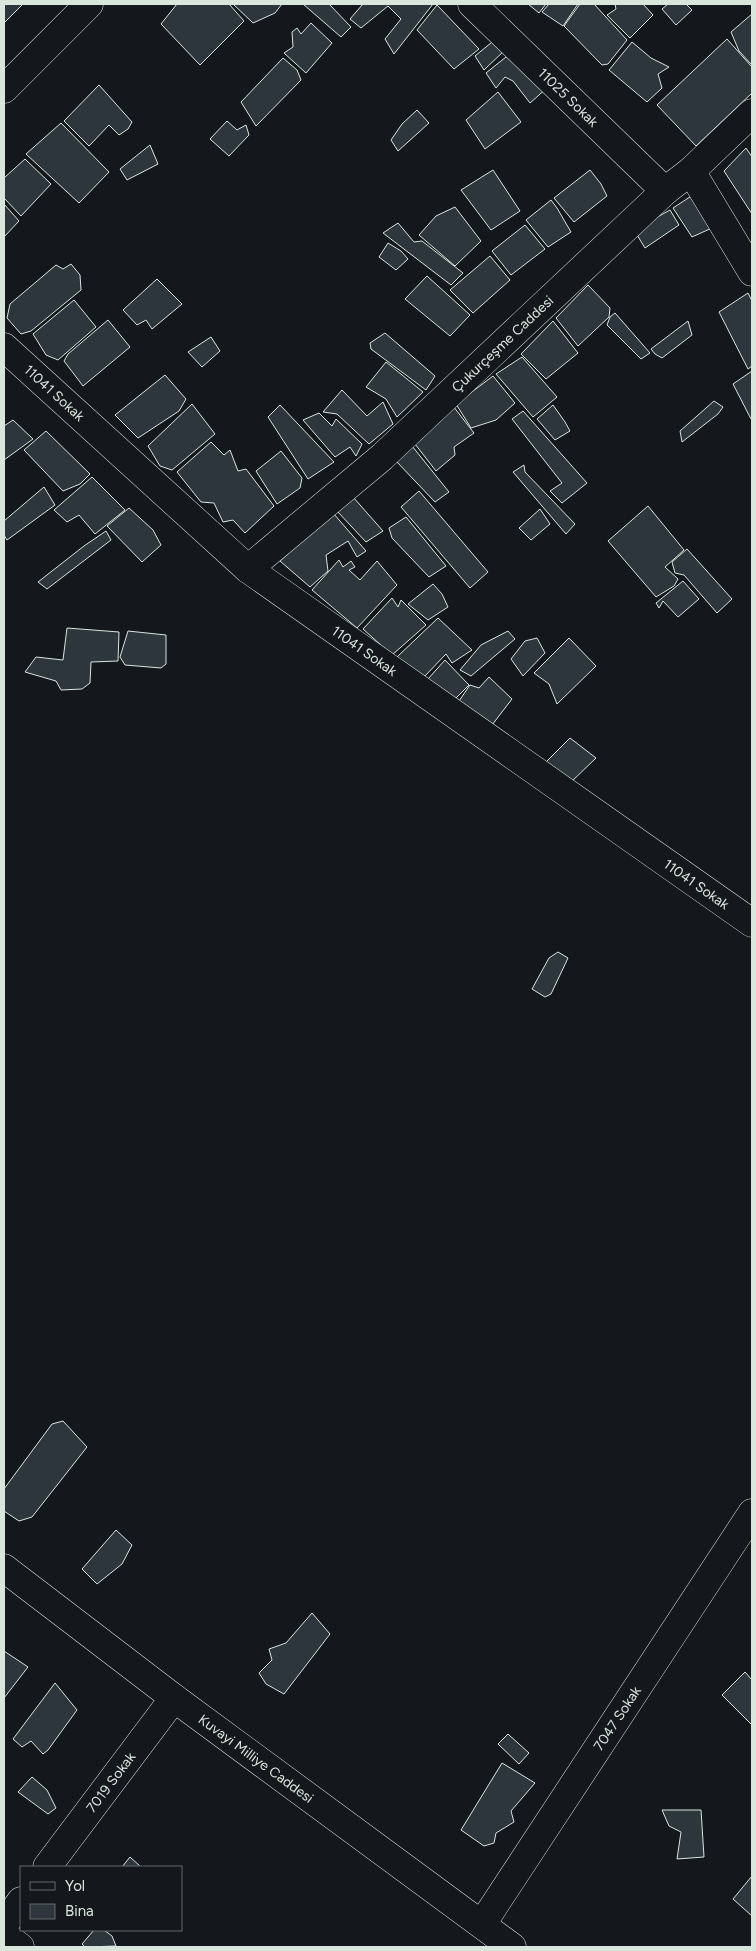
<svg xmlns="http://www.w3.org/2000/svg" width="756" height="1951" font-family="Figtree,sans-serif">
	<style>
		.building { fill: #2c363c; stroke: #d8e6dc }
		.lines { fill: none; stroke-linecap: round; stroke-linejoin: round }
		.minor-casing { stroke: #d8e6dc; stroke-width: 29 }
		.major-casing { stroke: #d8e6dc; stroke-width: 29 }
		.minor { stroke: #14181c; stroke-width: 28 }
		.major { stroke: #14181c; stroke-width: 28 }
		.labels { text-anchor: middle; stroke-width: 4; stroke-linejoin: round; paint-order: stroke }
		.street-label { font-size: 14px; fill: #d8e6dc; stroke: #14181c }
	</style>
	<rect width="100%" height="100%" fill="#14181c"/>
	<path class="building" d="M4 4H23L4 23Z
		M177 4H229L244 21 200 65 161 24Z
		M233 4H282L275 13 253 23Z
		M303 4H329L351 27 341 37Z
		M363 4H433L394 54 385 39 401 19 388 6 361 28 350 19Z
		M528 4H546L539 13Z
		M549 4H578L563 26 542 12Z
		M580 4H594L627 40 608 64 602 65 564 26Z
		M615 4H643L653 15 630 38 607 15 616 9Z
		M668 4H686L692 10 676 25 662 9Z
		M437 5 479 49 454 69 417 30Z
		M752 14V65L739 51 731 32Z
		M311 23 332 43 306 73 284 53 293 47 292 32 297 28 301 34Z
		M497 38 506 49 484 70 475 56Z
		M727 39 752 67V93L696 146 657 105Z
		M632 42 651 58 669 67 658 74 662 88 647 102 609 70Z
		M511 53 548 87 530 103 513 81 505 77 496 88 486 73Z
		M283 58 297 70 301 80 256 126 241 102Z
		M99 85 132 122 128 129 119 135 109 125 89 146 64 121Z
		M498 92 521 122 485 149 466 120Z
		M417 110 429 123 398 151 391 140 402 124Z
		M227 121 237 130 246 125 249 135 229 156 210 139Z
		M61 123 109 172 79 203 26 154Z
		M150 145 158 164 127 180 120 169Z
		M746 148 752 157V214L724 171Z
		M25 159 51 184 21 216 4 198V178Z
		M493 170 520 211 491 230 461 190Z
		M590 170 601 184 607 196 574 222 554 198Z
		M696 193 714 227 692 237 673 208Z
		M551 200 557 208 571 232 548 247 526 220Z
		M4 204 19 221 4 237Z
		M455 207 481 241 455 266 419 235 436 216Z
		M670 210 679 225 645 248 634 230Z
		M398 223 414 242 422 241 463 273 451 285 383 233Z
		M525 225 545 249 511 275 492 251Z
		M388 243 401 251 408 259 396 270 379 257Z
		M490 256 510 280 473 313 450 290Z
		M71 264 80 275 81 290 31 331 21 334 7 318 10 304 56 265 63 269Z
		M427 276 470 315 450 336 405 299Z
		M157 279 182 304 152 329 146 320 137 325 123 310Z
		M588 285 610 308 609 317 578 346 556 318Z
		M748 293 752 301V366L748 369 719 312Z
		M74 300 96 327 58 360 46 355 33 334Z
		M615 313 650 353 641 359 607 325 610 317Z
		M108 320 130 347 83 386 64 361 68 354Z
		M553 321 578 353 546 379 521 354Z
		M688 321 692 335 662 358 655 354 651 349Z
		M385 333 435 376 426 390 371 349 370 343Z
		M211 337 220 351 202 367 188 352Z
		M522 357 557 397 533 417 496 374Z
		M386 362 423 392 397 417 386 399 366 387Z
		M752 371V418L751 419 733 384Z
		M165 375 186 399 179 411 138 438 115 415Z
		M493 376 515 403 496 420 471 428 456 404Z
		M342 390 367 416 383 402 393 424 369 444 337 414 323 412Z
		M714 401 723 407 718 414 682 442 680 431Z
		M192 404 215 434 172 470 160 466 148 446Z
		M280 405 334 462 308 479 268 417Z
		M553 405 565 422 570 431 555 440 537 419Z
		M453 406 474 433 454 447 455 455 436 471 415 444Z
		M523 411 587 483 562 503 550 491 562 483 512 419Z
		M319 413 332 426 336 419 362 444 356 456 350 447 335 457 303 420Z
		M13 420 33 439 4 460V426Z
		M46 431 90 474 80 484 63 491 24 450Z
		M211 442 224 455 230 450 238 471 246 469 274 506 245 533 233 520 223 522 214 503 201 502 177 472Z
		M412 446 449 492 435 502 396 461Z
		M281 451 302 478 300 488 277 504 256 471Z
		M524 465 525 472 575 524 566 534 513 472Z
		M92 477 125 510 95 534 79 515 67 522 54 510Z
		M44 487 55 505 7 540 4 535V521Z
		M419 491 488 572 470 588 401 507Z
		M353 497 383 531 366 542 337 511Z
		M648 506 684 550 665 567 678 579 674 586 656 597 608 541Z
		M129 508 153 530 161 545 142 562 107 526Z
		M540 509 550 524 531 540 519 528Z
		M333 513 366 551 357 557 348 541 326 555 328 571 310 587 280 561Z
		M406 517 446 566 429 577 392 538 389 528Z
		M106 531 111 540 47 589 38 582 84 546Z
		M687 549 732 599 717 613 684 575 675 573 672 562Z
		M339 560 343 567 351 561 355 567 349 570 360 580 377 561 397 585 357 628 312 590Z
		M683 581 699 599 678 617 663 601 659 608 656 603Z
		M433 584 442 594 448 607 428 620 408 604Z
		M392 598 398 607 401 600 426 625 392 655 363 629Z
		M438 618 472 650 452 663 446 654 423 678 397 657Z
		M67 628 119 632 118 661 91 662 90 683 82 689 61 690 56 681 25 672 36 657 63 660Z
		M128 631 166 635V664L161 668 125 665 120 657Z
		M508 631 515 639 471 676 460 670 481 645Z
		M537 638 545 653 523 676 511 659 525 641Z
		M569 638 596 666 557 704 549 684 534 673Z
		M445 660 469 685 454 700 428 679Z
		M489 677 512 699 492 725 459 701 470 685 479 688Z
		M570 738 596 758 568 785 545 763Z
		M558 952 568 958 551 994 545 997 532 989 549 958Z
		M63 1421 87 1447 32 1517 19 1521 4 1511V1489L52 1424Z
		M116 1530 132 1545 122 1564 97 1584 82 1569Z
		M312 1613 330 1634 284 1694 266 1684 259 1673 272 1660 269 1649 286 1643Z
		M4 1651 28 1667 4 1698Z
		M745 1672 752 1680V1725L722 1695Z
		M55 1683 77 1710 48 1750 43 1754 31 1741 22 1747 13 1739Z
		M508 1734 529 1753 519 1764 498 1744Z
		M502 1763 535 1783 511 1811 514 1822 496 1833 494 1843 484 1846 461 1830Z
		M32 1777 47 1790 56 1808 48 1814 18 1792Z
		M662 1810H701L704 1857 677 1859 681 1832 669 1826Z
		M130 1857 141 1867H122Z
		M752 1876V1916L733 1899Z
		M94 1930H104L112 1936 116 1946 85 1947 82 1944Z"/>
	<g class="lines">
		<g class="minor-casing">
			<g id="minor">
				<path id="s1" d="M472 4 665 191"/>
				<path d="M4 89 89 4"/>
				<path d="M691 171 752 272"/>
				<path id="s2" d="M4 347 248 569 752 923"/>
				<path id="s3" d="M248 569 382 457 665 191 691 171 752 113"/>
				<path id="s4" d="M47 1867 174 1698"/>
				<path id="s5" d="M482 1924 752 1513"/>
				<path d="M4 1925 21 1901"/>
				<path d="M4 1935 20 1947"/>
			</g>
		</g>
		<g class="major-casing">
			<g id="major">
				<path id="s6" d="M4 1568 174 1698 512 1947"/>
			</g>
		</g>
		<use href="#minor" class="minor"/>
		<use href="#major" class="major"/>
	</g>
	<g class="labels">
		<g class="street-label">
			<text dy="5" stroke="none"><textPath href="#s1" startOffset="134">11025 Sokak</textPath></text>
			<text dy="5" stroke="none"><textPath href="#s3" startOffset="340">Çukurçeşme Caddesi</textPath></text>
			<text dy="5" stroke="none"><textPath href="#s2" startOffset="68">11041 Sokak</textPath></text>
			<text dy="5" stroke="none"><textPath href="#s2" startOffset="472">11041 Sokak</textPath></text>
			<text dy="5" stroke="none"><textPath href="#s2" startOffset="878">11041 Sokak</textPath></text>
			<text dy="5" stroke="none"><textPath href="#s5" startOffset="246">7047 Sokak</textPath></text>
			<text dy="5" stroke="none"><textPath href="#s6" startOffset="316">Kuvayi Milliye Caddesi</textPath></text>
			<text dy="5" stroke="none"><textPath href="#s4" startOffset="106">7019 Sokak</textPath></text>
		</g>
	</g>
	<rect width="756" height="1951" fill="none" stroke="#d8e6dc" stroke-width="10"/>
	<rect x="20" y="1866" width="162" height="65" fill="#14181c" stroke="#626a69"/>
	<rect x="30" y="1882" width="25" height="8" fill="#14181c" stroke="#626a69"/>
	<text x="65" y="1891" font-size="15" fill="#d8e6dc">Yol</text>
	<rect x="30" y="1904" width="25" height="15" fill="#2c363c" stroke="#626a69"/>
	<text x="65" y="1916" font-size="15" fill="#d8e6dc">Bina</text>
</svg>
